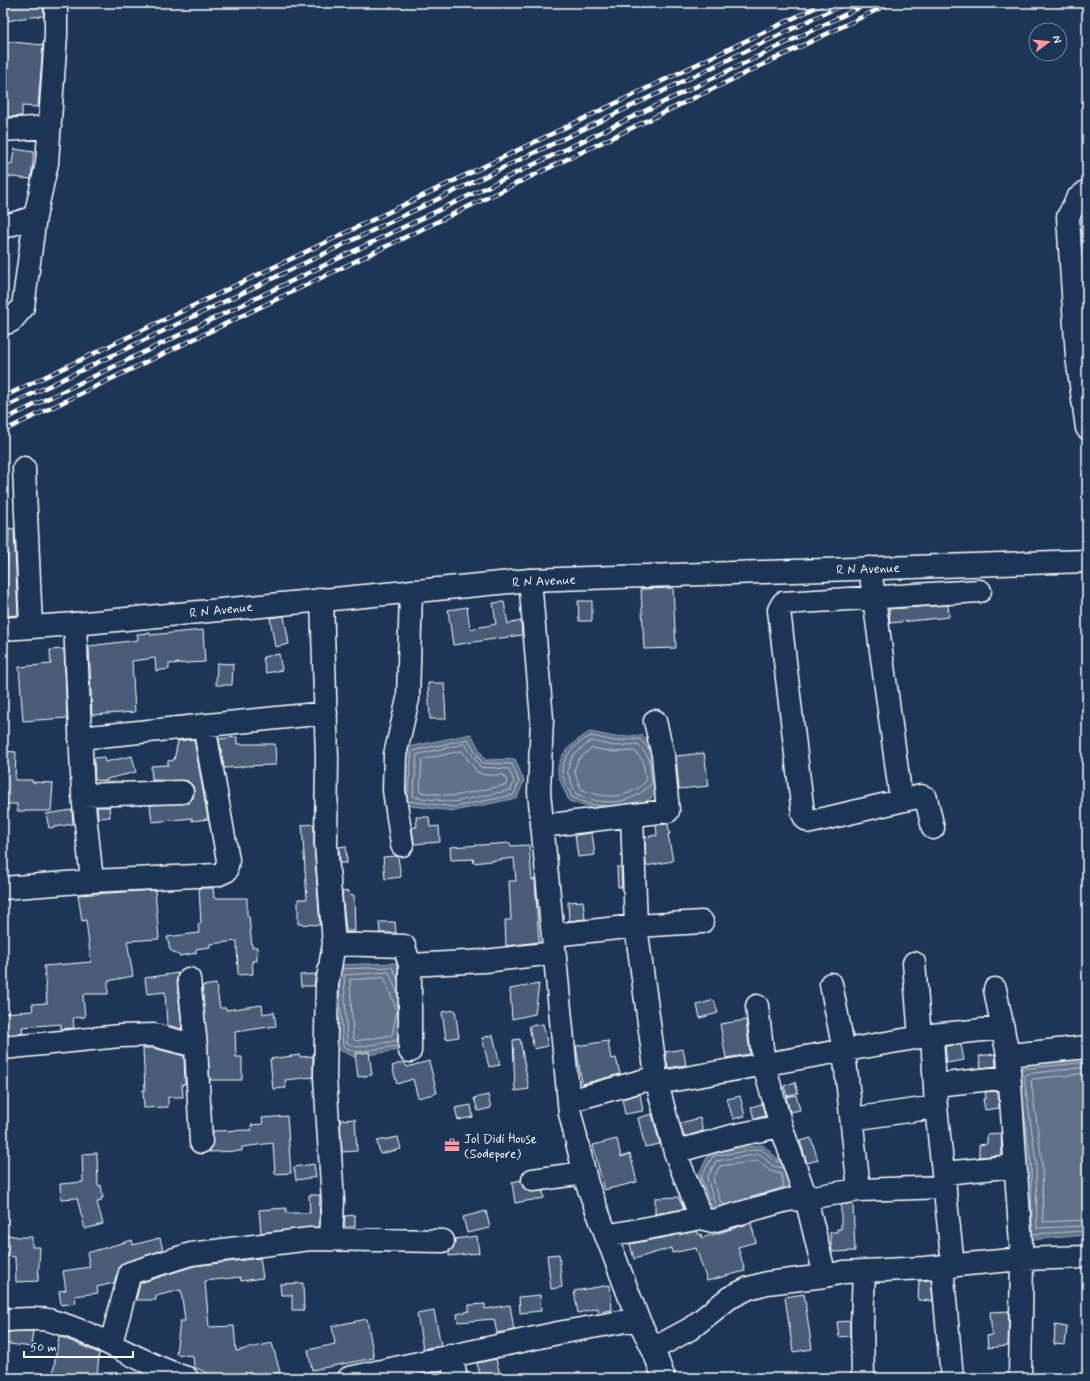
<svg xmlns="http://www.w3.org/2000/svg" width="1090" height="1381" font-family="Mynerve,sans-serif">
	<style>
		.water { fill: #617289; stroke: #a0aab8 }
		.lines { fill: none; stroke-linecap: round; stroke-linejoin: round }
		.shore { stroke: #c0c7d0; stroke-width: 1 }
		.building { fill: #4a5d79; stroke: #fff }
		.minor-casing { stroke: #fff; stroke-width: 25 }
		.major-casing { stroke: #fff; stroke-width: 25 }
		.minor { stroke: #1d3557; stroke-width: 22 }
		.major { stroke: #1d3557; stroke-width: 22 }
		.rail-casing { stroke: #fff; stroke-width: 4.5 }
		.rail { stroke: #1d3557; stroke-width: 3; stroke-dasharray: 9; stroke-linecap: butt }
		.labels { text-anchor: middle; stroke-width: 3; stroke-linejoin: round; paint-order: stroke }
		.street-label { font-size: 13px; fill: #fff; stroke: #1d3557 }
		.poi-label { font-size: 13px; fill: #fff; stroke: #1d3557; text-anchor: start }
	</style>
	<rect width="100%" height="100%" fill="#1d3557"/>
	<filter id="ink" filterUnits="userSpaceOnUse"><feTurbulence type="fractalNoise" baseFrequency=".025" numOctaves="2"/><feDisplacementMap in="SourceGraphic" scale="8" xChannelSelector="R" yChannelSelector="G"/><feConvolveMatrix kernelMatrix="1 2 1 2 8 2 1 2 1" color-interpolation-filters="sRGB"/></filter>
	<g filter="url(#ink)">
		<path class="water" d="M590 732 615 737 642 735 657 754 662 785C658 790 653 798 647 801 622 816 595 811 569 801 566 794 558 778 558 771 558 753 576 740 590 732Z
			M471 734 485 760 515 759 524 781 517 798 454 811 403 805 408 747Z
			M396 963 413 1010 405 1049 354 1057 338 1049 334 965Z
			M1087 1058V1235L1028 1240 1027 1163 1014 1066Z
			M763 1145 777 1158 792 1160 803 1196 710 1215 697 1177 710 1152Z"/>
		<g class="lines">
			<path class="shore" d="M591 741 615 746 638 744 649 758 652 783C631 806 604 806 576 794L567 771 572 757Z
				M465 744 480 767 509 769 514 781 511 790 454 802 413 797 417 755Z
				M592 748 614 752 635 751 643 761 646 781C629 800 603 799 581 789L574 771 578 760Z
				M462 751 477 772 485 775H504L507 781 506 785 454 796 420 792 422 760Z
				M407 798 412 751 468 739 482 763 512 764 519 781 514 795 454 807 408 801
				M605 806 588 804 572 797C569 790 562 778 562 771 563 755 578 742 591 736L615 741 640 739 650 751
				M342 969 392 967 398 980
				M384 978 397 1011 392 1035 356 1041 353 1038 350 980Z
				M339 984 343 1046 355 1052 398 1046
				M398 995 389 972 344 975 347 1043 356 1047 396 1041 398 1037
				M1087 1067 1026 1074 1024 1076 1036 1162 1037 1228 1087 1226
				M1021 1069 1087 1062
				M1087 1073 1033 1079 1031 1081 1042 1162 1043 1222 1087 1220
				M1024 1111 1031 1163 1032 1228
				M725 1205 721 1203 713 1179 720 1166 758 1161 770 1171 781 1174 784 1187 753 1197
				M716 1207 707 1178 716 1161 760 1154 773 1166 783 1168
				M712 1208 701 1177 713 1156 761 1149 775 1161 781 1162
				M1032 1234 1087 1231"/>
		</g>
		<path class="building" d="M3 3H43L44 16 22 18 3 22Z
			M3 41 43 45 38 107 22 106V116L6 117 5 102 3 103Z
			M14 149 34 152 31 179 3 176V163L12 164Z
			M9 528 14 529 18 615 7 616V571Z
			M673 588 676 648 644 649 641 589Z
			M578 601H592V621H579Z
			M504 602 508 624 521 621 522 635 453 645 448 610 467 607 470 629 496 624 493 603Z
			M948 605 949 617 890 623 889 609Z
			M284 616 289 644 275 647 270 618Z
			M203 630 205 662 169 664V669L156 671 155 658 132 661 135 712 92 715 89 646 138 640 137 634 150 633V635Z
			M64 649 67 718 23 721 19 667 51 664 50 650Z
			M279 654 282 670 266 673 263 657Z
			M217 663 233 664 232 685H216Z
			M428 683H444L446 719H430Z
			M237 737V744H275L276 765 242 766V767L224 768 219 739Z
			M194 739 208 819 192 821V818L152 822 150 805 188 803 193 798 194 792 193 786 188 781 152 780 151 766 168 765V761L174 760 178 741Z
			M3 751 16 752 15 780H32V782L53 783 51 811H17V804H3Z
			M704 753 709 786 679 789 676 756Z
			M132 756 136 772 107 779V781L95 780 94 758 104 757 105 762Z
			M97 807H109L110 817 98 818Z
			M72 810 73 824 49 828 46 814Z
			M416 817H429L430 827 439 826 440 842 414 844 412 827H417Z
			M314 824V845L320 925 298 924V899H307L302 825Z
			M668 824 670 834H668L673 861 646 866 645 837 657 835 656 825Z
			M592 833 595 855 578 857 575 835Z
			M510 843 511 846 529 845 532 880 535 879 536 896 539 942 506 946 505 920H511L509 881H516L514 858 474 863 473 859 451 860 450 847Z
			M346 846 347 863H340L339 847Z
			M396 856 398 857 401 877 385 879 383 857Z
			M617 867H621L622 887H618Z
			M199 888H213L214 898H247V916H249L252 947H257V961H252L253 974 238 975 237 941 210 944V947L196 949V953L180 956 170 950 167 937 199 933 198 924H201Z
			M155 890 159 939 127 941 133 976 108 981V994H86L83 996 85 1017 73 1018 74 1028 61 1029V1024L22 1027 23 1033 3 1035V1013L33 1011 32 1004 47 1003 44 966 91 962 86 920 82 921 78 895Z
			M349 891 350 896 354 895 355 931H346L342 892Z
			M583 901 585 919 569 921 568 902Z
			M379 922H395L396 933H380Z
			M178 973 177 980 182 1029 167 1025 165 992 147 994 145 978Z
			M316 974 314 986H301L300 975Z
			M216 984 220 1008H226V1010L262 1005 263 1014 274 1012 276 1026 235 1032 236 1057H242V1080H210L202 986Z
			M539 984 535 1014 512 1019 510 989Z
			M714 1000 718 1013 700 1018 697 1005Z
			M455 1010 459 1037 446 1039 442 1012Z
			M746 1020 750 1054 726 1058 720 1024Z
			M543 1024 548 1046 534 1049 529 1026Z
			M493 1035 500 1065 489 1067 482 1038Z
			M520 1039 529 1089 515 1091 513 1040Z
			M608 1041 611 1059 616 1058 620 1074 582 1084 576 1046Z
			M961 1045 964 1060 947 1063 945 1046Z
			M143 1048H153L184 1056 185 1084H182L183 1097H168V1107L144 1108 143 1090H145Z
			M683 1049 686 1065 668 1068 665 1052Z
			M369 1052 372 1075 358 1077 355 1054Z
			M995 1054 996 1066 981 1068 979 1056Z
			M300 1055V1057L313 1056V1077L285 1080 286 1088 273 1089 270 1059Z
			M429 1061 437 1093 418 1098 413 1079 397 1084 392 1066 404 1062 407 1067Z
			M795 1082 798 1093 787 1096 784 1086Z
			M998 1091 999 1108 985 1110 983 1099 986 1098 985 1092Z
			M640 1094 643 1111 625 1114 622 1099Z
			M488 1095 491 1108 478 1111 474 1098Z
			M796 1095 800 1110 790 1112 786 1097Z
			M740 1096 745 1116 733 1119 727 1099Z
			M762 1104 765 1116 754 1119 751 1107Z
			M471 1105 473 1117 458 1120 455 1108Z
			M652 1114 660 1144 645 1147 638 1118Z
			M287 1116 291 1173 275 1174 273 1143 242 1147V1151L209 1152 212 1147 213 1131 252 1130 251 1125 263 1124 262 1118Z
			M700 1118 703 1131 684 1137 680 1123Z
			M355 1119 357 1151 342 1152 340 1120Z
			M1001 1133 1002 1155 979 1157V1145L987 1144V1134Z
			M398 1137 401 1149 380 1154 377 1141Z
			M811 1138 818 1160 807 1163 800 1141Z
			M617 1139 621 1157 630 1154 637 1182 604 1190 593 1145Z
			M97 1153 98 1186 101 1185 103 1198H101V1201L97 1202 103 1224 85 1229 77 1198 61 1199 60 1184 83 1182 82 1154Z
			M314 1164 316 1177 296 1180 294 1167Z
			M521 1180 523 1187 528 1191H543L544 1198 515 1203 512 1182Z
			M309 1195H320L319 1227 261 1233 259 1210 286 1208V1213H310Z
			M678 1197 684 1209 655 1214V1198Z
			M853 1203 855 1251 832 1252 830 1232H837V1229H841V1205Z
			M486 1211 490 1228 467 1233 463 1217Z
			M355 1215V1227H344L345 1216Z
			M751 1223 756 1242 738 1247 745 1271 707 1281 696 1248 672 1253 671 1248 634 1259 630 1244 697 1231 698 1234H701L702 1238Z
			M3 1234 19 1237H32V1247H40L38 1281 16 1282 15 1257 3 1255Z
			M477 1236 479 1253 449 1256V1252L454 1247 455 1239Z
			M160 1238 163 1250 121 1264 114 1283 97 1287 98 1293 75 1296 76 1303 61 1305 59 1291 66 1290 63 1271 90 1267 87 1253 132 1240 133 1245Z
			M559 1254 562 1287 551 1289 547 1255Z
			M260 1258 263 1278 241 1281 240 1277 205 1281 209 1327 234 1326 236 1351 272 1343 280 1372 263 1376 264 1378 214 1376 194 1367 193 1356 176 1354 180 1321H185L181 1290 156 1296V1300H136L140 1283 194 1266Z
			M931 1280 933 1301 918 1300 919 1281Z
			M303 1283 304 1310H292V1295H281L280 1284Z
			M610 1285 612 1310 598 1312V1308L578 1313 574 1291Z
			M804 1294 812 1349 793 1352 785 1297Z
			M540 1295 541 1311 520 1313 519 1297Z
			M485 1304V1309L510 1305 514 1330 497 1333 494 1319 458 1322 457 1314 469 1311V1305Z
			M434 1311 441 1345 423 1349 417 1314Z
			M1009 1311 1008 1346 988 1348 987 1336 992 1335 990 1312Z
			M367 1319 374 1358 312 1370 308 1350 335 1344 332 1326Z
			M850 1321V1336L839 1337 837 1322Z
			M1055 1325 1067 1327 1065 1345 1054 1344Z
			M33 1331 31 1347 3 1343V1332Z
			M59 1336 99 1353 97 1378H52Z
			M496 1359 501 1378H481L477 1363Z
			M442 1371 443 1378H408Z"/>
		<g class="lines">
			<g class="minor-casing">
				<path id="minor" d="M3 130 50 127
					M1087 191 1077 199 1068 217 1077 357 1087 428
					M3 227 35 217
					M3 324 11 321 23 307 35 217 47 163 56 35V3
					M24 468 31 626
					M870 568 901 800
					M530 580 542 719 539 792 570 1113 587 1184 638 1319 653 1349 664 1378
					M322 599 327 758 326 844 334 944 327 984 325 1077 333 1201 331 1239
					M75 624 83 795 182 792
					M80 738 326 713
					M83 795 92 881 217 875 226 871 228 860 204 725
					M632 816 636 926 657 1083 675 1152 701 1218
					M542 826 668 811 663 755 655 721
					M933 828 926 798 921 796 811 822 806 819 803 814 779 610 783 603 980 591
					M402 845 394 790 395 755 408 699 411 591
					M3 888 92 881
					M553 935 636 926 702 922
					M334 944 404 946 410 965 485 961 554 953
					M914 963 920 1037
					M189 979 196 1046 201 1142
					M831 984 844 1051 859 1190
					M995 989 1008 1055 1022 1259 1020 1378
					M932 1035 936 1107 953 1266
					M3 1048 120 1036 154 1035 196 1046
					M410 1051V965
					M1008 1055 1087 1047
					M936 1085 1009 1077
					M569 1101 645 1080 657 1083 932 1035 1003 1028
					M852 1119 936 1107
					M675 1152 732 1136 781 1126
					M944 1173 1015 1166
					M533 1180 584 1173
					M606 1236 701 1218 712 1221 787 1200 806 1198 781 1126 764 1065 757 1006
					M942 1266 952 1378
					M825 1276 806 1198 859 1190 945 1187
					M3 1320C17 1320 39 1317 52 1321 100 1334 141 1364 187 1378
					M111 1343 130 1273 191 1254 310 1239 443 1241
					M653 1349 690 1329 729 1298 749 1288 767 1283 825 1276 844 1272 924 1268 1022 1259 1087 1257
					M451 1355 456 1378
					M349 1378 558 1333 638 1319
					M863 1378 862 1325 864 1271"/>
			</g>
			<g class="major-casing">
				<path id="major" d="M3 629 75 624 530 580 1087 561"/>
			</g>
			<use href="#minor" class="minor"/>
			<use href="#major" class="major"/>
			<g class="rail-casing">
				<path id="rail" d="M3 397 825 3
					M3 408 846 3
					M3 420 869 3
					M3 431 891 3"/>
			</g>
			<use href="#rail" class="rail"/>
		</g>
	</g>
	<defs>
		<g id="office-bare" transform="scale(1.2)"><path d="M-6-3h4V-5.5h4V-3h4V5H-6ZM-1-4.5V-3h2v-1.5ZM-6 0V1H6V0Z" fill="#ff9aa2" stroke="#1d3557" stroke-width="2.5" paint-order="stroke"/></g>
	</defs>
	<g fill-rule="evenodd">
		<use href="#office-bare" x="452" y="1145"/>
	</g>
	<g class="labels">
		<g class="street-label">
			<text transform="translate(868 568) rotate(-2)" y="5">R N Avenue</text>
			<text transform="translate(544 580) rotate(-3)" y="5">R N Avenue</text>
			<text transform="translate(221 609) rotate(-6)" y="5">R N Avenue</text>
		</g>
		<g class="poi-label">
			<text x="464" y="1143">Jol Didi House<tspan x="464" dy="15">(Sodepore)</tspan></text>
		</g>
	</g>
	<rect width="1090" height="1381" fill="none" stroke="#1d3557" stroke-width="16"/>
	<rect x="8" y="8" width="1074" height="1365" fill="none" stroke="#fff" stroke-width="1.5" filter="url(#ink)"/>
	<g transform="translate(1048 42) rotate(74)"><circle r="19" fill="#1d3557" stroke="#77869a"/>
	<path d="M0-3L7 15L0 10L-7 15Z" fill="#ff9aa2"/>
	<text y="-6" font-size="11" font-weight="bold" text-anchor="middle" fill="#ffffff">N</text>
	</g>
	<path d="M24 1351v6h109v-6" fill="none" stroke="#ffffff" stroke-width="2"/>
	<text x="30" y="1351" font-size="12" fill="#ffffff" stroke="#1d3557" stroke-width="3" paint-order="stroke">50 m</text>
</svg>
